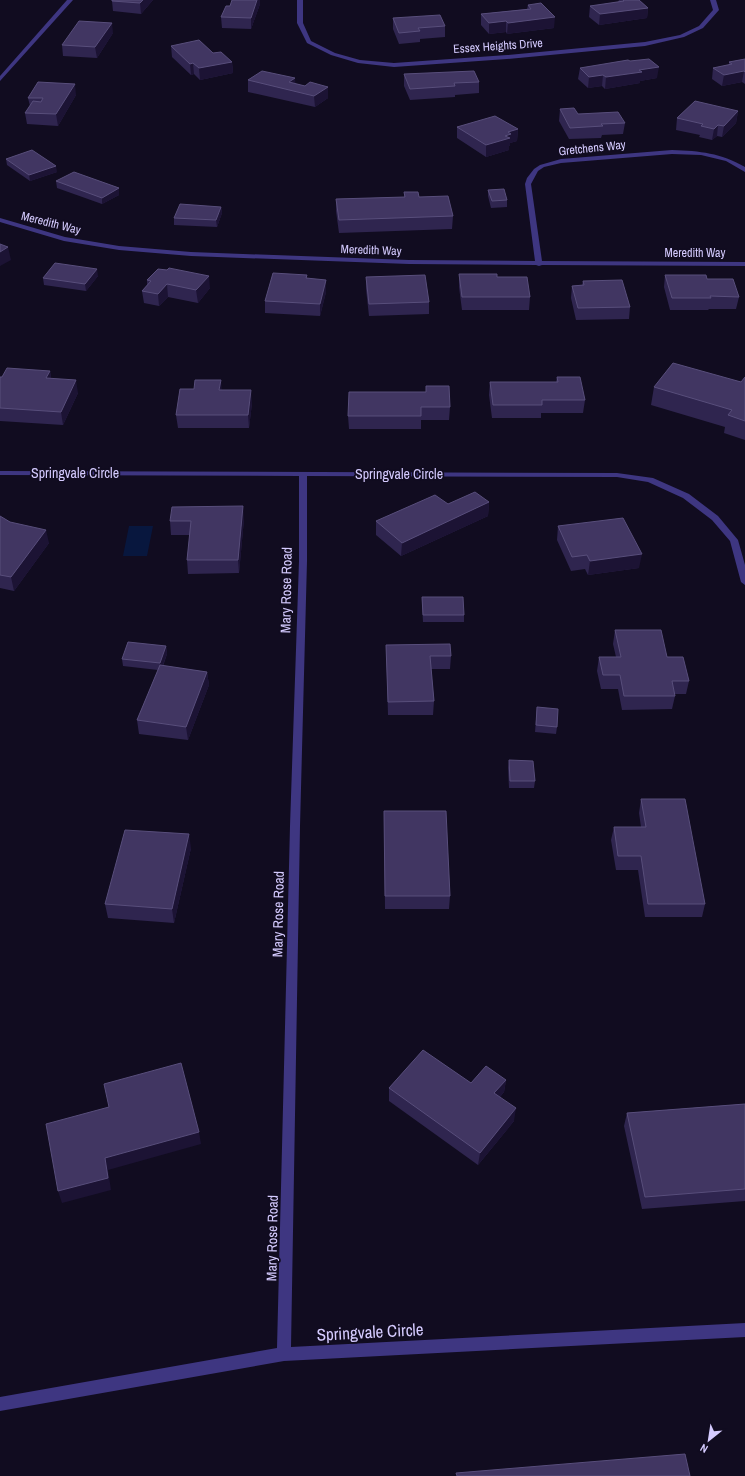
<svg xmlns="http://www.w3.org/2000/svg" width="745" height="1476" font-family="'Archivo Narrow',sans-serif">
	<style>
		.water { fill: #08173e }
		.lines { fill: none; stroke-linecap: round; stroke-linejoin: round }
		.minor { fill: #3e3681; fill-rule: evenodd }
		.wall { fill: #2f254f }
		.shaded-wall { fill: #1c1334 }
		.building { fill: #413662; stroke: #584e7b }
		.labels { text-anchor: middle; stroke-width: 3.5; stroke-linejoin: round; paint-order: stroke }
		.far-street-label { font-size: 12px; fill: #d5cbff; stroke: #110c20 }
		.street-label { font-size: 14px; fill: #d5cbff; stroke: #110c20 }
		.near-street-label { font-size: 17px; fill: #d5cbff; stroke: #110c20 }
	</style>
	<rect width="100%" height="100%" fill="#110c20"/>
	<path class="water" d="M129 526H153L147 556H123Z"/>
	<g class="lines">
		<path class="minor" d="M67 0H73L0 81V76Z
			M297 0H303V23L311 41 335 53 360 60 394 63 507 55 645 42 680 35 699 26 713 10 710 0H716L719 10 703 28 684 37 645 46 507 59 394 67 358 63 331 55 307 43 297 23Z
			M672 150C701 151 720 153 745 167V172L726 161 701 155 672 154 561 163 544 167 538 171 531 184 542 261 745 262V266L542 265 539 266 536 265 409 264 191 256 119 250 64 241 0 222V218L65 237 119 246 191 252 409 260 535 261 525 184 527 178 534 169 540 165 561 159Z
			M0 471 617 473 653 478 689 494 718 516 738 540 745 565V585L741 582 730 541 712 520 683 498 648 482 617 477 307 476V561L300 826 291 1347 745 1323V1337L284 1361 0 1411V1397L277 1348 290 826 299 561V476L0 475Z"/>
	</g>
	<path class="wall" d="M153 0 141 14 113 11 112 1Z
		M619 0H639L648 8 647 18 599 25 589 17 590 6 618 2Z
		M260 4 251 29 222 28 221 17Z
		M528 5 554 28 507 34 506 32 489 34 481 25V14L527 9Z
		M393 18 445 26V37L420 39V42L399 44 393 29Z
		M113 33 97 58 63 56 62 45Z
		M171 46 213 53 232 62 233 73 200 80 194 74 191 75 172 57Z
		M745 59V84L742 82 722 86 712 79 713 68 729 65V62Z
		M580 68 657 78 640 81V83L605 89 602 86 588 88 578 79Z
		M404 74 479 82V93L455 95V97L410 100 404 86Z
		M248 80 296 84 305 86 328 98 315 107 248 92Z
		M76 95 58 126 27 124 25 113 30 106 28 98Z
		M560 109 578 114 625 123 623 134 602 135 601 138 569 139 559 121Z
		M738 111 736 123 722 137 717 136 712 140 699 137 700 135 676 130 677 118Z
		M457 127 518 129 517 141 510 143V145L509 146V150L486 157 457 138Z
		M6 159 57 172 30 181 7 165Z
		M56 181 119 188V195L102 204 57 188Z
		M488 190 507 200V207L491 208 488 196Z
		M404 192 419 197 453 216 452 229 339 233 336 211V199L404 197Z
		M221 207 222 213 217 227 174 225V218Z
		M459 274 497 277 530 297 529 310H462L459 287Z
		M307 275V278L326 292 320 316 265 313V301Z
		M665 275 707 279 739 297 736 309H709L708 310H670L664 287Z
		M98 276 86 291 44 285 43 278Z
		M366 277 429 302V314L369 316 366 289Z
		M147 280 210 288 198 303 168 297 159 306 144 303 142 291 147 285Z
		M583 281 630 307 629 319 576 320 571 298 572 286 582 285Z
		M50 371 51 378 78 393 63 425 0 421V377Z
		M557 377 585 400 583 413H541V418H492L489 395 490 382H556Z
		M745 377V440L724 433 725 427 651 405 654 387 741 382Z
		M426 386 450 407 449 420H421V429H349L348 416 426 392Z
		M222 390 252 403 249 428H178L176 415Z
		M489 502 488 516 401 556 376 535V521Z
		M0 516 10 522 49 543 14 591 0 588Z
		M244 519 239 573 188 574 187 560 190 535H171L170 521Z
		M558 526 639 568 588 575 585 569 571 571 557 540Z
		M422 597 464 615V622H423L422 604Z
		M615 630 667 657 689 681 686 694H675V696L672 709 622 710 618 689H601L597 671 599 657H616L613 644Z
		M386 645 451 656 450 669H431L434 701 433 715H388Z
		M166 646 167 654 163 666 207 672 209 685 188 740 139 734 137 720 158 670 123 666 122 659Z
		M537 707 557 727 556 734 535 732Z
		M509 760 535 781 534 788H509L508 768Z
		M641 799 705 904 702 917H645L638 870H616L611 840 614 827H641L639 813Z
		M384 811 450 896 449 909H385Z
		M191 848 174 923 108 918 105 904Z
		M506 1080 504 1092 500 1097 514 1121 478 1165 389 1101V1088L471 1083Z
		M745 1104V1201L642 1209 624 1126 627 1113Z"/>
	<path class="shaded-wall" d="M143 0H153L141 14 140 3Z
		M257 0H260V4L251 29V18Z
		M648 8 647 18 599 25 600 14Z
		M555 17 554 28 507 34 508 23Z
		M506 21V32L489 34V23Z
		M112 23 113 33 97 58 95 47Z
		M232 62 233 73 200 80 199 68Z
		M193 63 194 74 191 75 190 64Z
		M659 67 657 78 640 81V83L605 89 606 77 639 70Z
		M744 71 742 82 722 86 724 75Z
		M603 75 602 86 588 88 589 77Z
		M295 78 296 90 289 82Z
		M75 84 76 95 58 126 56 114Z
		M328 87V98L315 107 314 96Z
		M738 111 736 123 722 137 724 126Z
		M718 125 717 136 712 140 714 129Z
		M518 129 517 141 510 143V145L509 146V150L486 157V145L505 136 508 132Z
		M56 166 57 172 30 181 29 175Z
		M119 188V195L102 204V198Z
		M221 207 222 213 217 227 216 220Z
		M8 247 11 260 0 266V252Z
		M97 269 98 276 86 291 85 284Z
		M209 276 210 288 198 303 196 290Z
		M326 280V292L320 316V304Z
		M167 284 168 297 159 306 158 294Z
		M50 371 52 384 46 378Z
		M76 380 78 393 63 425 61 412Z
		M221 380 222 393 219 390Z
		M251 390 252 403 249 428 248 415Z
		M489 502 488 516 401 556 402 543Z
		M243 506 244 519 239 573 238 560Z
		M46 530 49 543 14 591 11 577Z
		M642 554 639 568 588 575 590 561Z
		M166 646 167 654 161 670 160 663Z
		M207 672 209 685 188 740 186 727Z
		M189 834 191 848 174 923 172 909Z
		M506 1080 504 1092 492 1106 494 1093Z
		M516 1108 514 1121 478 1165 480 1153Z
		M199 1132 201 1144 108 1170 111 1190 62 1203 58 1191 105 1158Z"/>
	<path class="building" d="M112 0H143L140 3 112 1Z
		M232 0H257L251 18 221 17 226 6H230Z
		M623 0H639L648 8 600 14 590 6 624 1Z
		M541 3 555 17 508 23 506 21 489 23 481 14 531 9 528 5Z
		M440 15 445 26 418 28 420 31 399 33 393 18Z
		M79 21 112 23 95 47 62 45Z
		M199 40 213 53 221 52 232 62 199 68 193 63 190 64 171 46Z
		M649 59 659 67 639 70 642 72 606 77 603 75 589 77 580 68 628 60 630 61Z
		M745 59V72L744 71 724 75 713 68 732 64 729 62Z
		M262 71 295 78 289 82 305 86 310 82 328 87 314 96 248 80Z
		M474 71 479 82 454 83 455 86 410 89 404 74Z
		M38 82 75 84 56 114 25 113 33 101 41 102 43 98H28Z
		M695 101 738 111 724 126 718 125 714 129 701 126 703 124 677 118Z
		M574 108 578 114 618 112 625 123 601 124 603 126 570 128 560 109Z
		M495 116 518 129 508 132 511 134 505 136 510 138 486 145 457 127Z
		M32 150 56 166 29 175 6 159Z
		M74 172 119 188 102 198 56 181Z
		M504 189 507 200 492 201 488 190Z
		M404 192H418L419 197 448 196 453 216 339 220 336 199 405 197Z
		M180 204 221 207 216 220 174 218Z
		M0 244 8 247 0 252Z
		M55 263 97 269 85 284 43 278Z
		M169 268 209 276 196 290 167 284 158 294 142 291 151 281 147 280 158 269 167 270Z
		M273 273 307 275 306 278 326 280 320 304 265 301Z
		M459 274H497V277H527L530 297H462Z
		M425 275 429 302 369 304 366 277Z
		M665 275H706L707 279H733L739 297 710 296 711 298H672Z
		M622 280 630 307 578 308 572 286 584 285 583 281Z
		M673 363 741 382 745 377V421L728 415 732 410 654 387Z
		M7 368 50 371 46 378 76 380 61 412 0 408V377H2Z
		M557 377H580L585 400H542V405H493L490 382H558Z
		M195 380H221L219 390H251L248 415H176L180 389H194Z
		M426 386H449L450 407H421V416H348L349 392H426Z
		M475 492 489 502 402 543 376 521 435 495 448 504Z
		M243 506 238 560H187L191 521H170L172 507Z
		M0 516 10 522 46 530 11 577 0 575Z
		M623 518 642 554 590 561 587 555 572 557 558 526Z
		M422 597H463L464 615H423Z
		M615 630H661L667 657H683L689 681H672L675 696H624L620 675H603L599 657H621Z
		M128 642 166 646 160 663 122 659Z
		M450 644 451 656H430L434 701 388 702 386 645Z
		M160 665 207 672 186 727 137 720Z
		M537 707 558 709 557 727 536 725Z
		M509 760 533 761 535 781H510Z
		M641 799H685L705 904H648L641 856H618L614 827H646Z
		M384 811H446L450 896H385Z
		M125 830 189 834 172 909 105 904Z
		M423 1050 471 1083 486 1066 506 1080 494 1093 516 1108 480 1153 389 1088Z
		M181 1063 199 1132 105 1158 108 1178 58 1191 46 1124 109 1107 104 1084Z
		M745 1104V1189L645 1197 627 1113Z
		M685 1454 690 1476H457L456 1473Z"/>
	<g class="labels">
		<g class="far-street-label">
			<text transform="translate(498 46) rotate(-4)" y="4">Essex Heights Drive</text>
			<text transform="translate(592 148) rotate(-6)" y="4">Gretchens Way</text>
			<text transform="translate(51 223) rotate(14)" y="4">Meredith Way</text>
			<text transform="translate(371 250) rotate(2)" y="4">Meredith Way</text>
			<text x="695" y="257">Meredith Way</text>
		</g>
		<g class="street-label">
			<text x="75" y="478">Springvale Circle</text>
			<text x="399" y="479">Springvale Circle</text>
			<text transform="translate(286 590) rotate(-89)" y="5">Mary Rose Road</text>
			<text transform="translate(278 914) rotate(-89)" y="5">Mary Rose Road</text>
			<text transform="translate(272 1238) rotate(-89)" y="5">Mary Rose Road</text>
		</g>
		<g class="near-street-label">
			<text transform="translate(370 1332) rotate(-3)" y="6">Springvale Circle</text>
		</g>
	</g>
	<g transform="translate(709 1440) rotate(210)" stroke="#110c20" stroke-width="3" paint-order="stroke">
	<path d="M0-3L7 15L0 10L-7 15Z" fill="#d5cbff"/>
	<text y="-6" font-size="11" font-weight="bold" text-anchor="middle" fill="#d5cbff">N</text>
	</g>
</svg>
